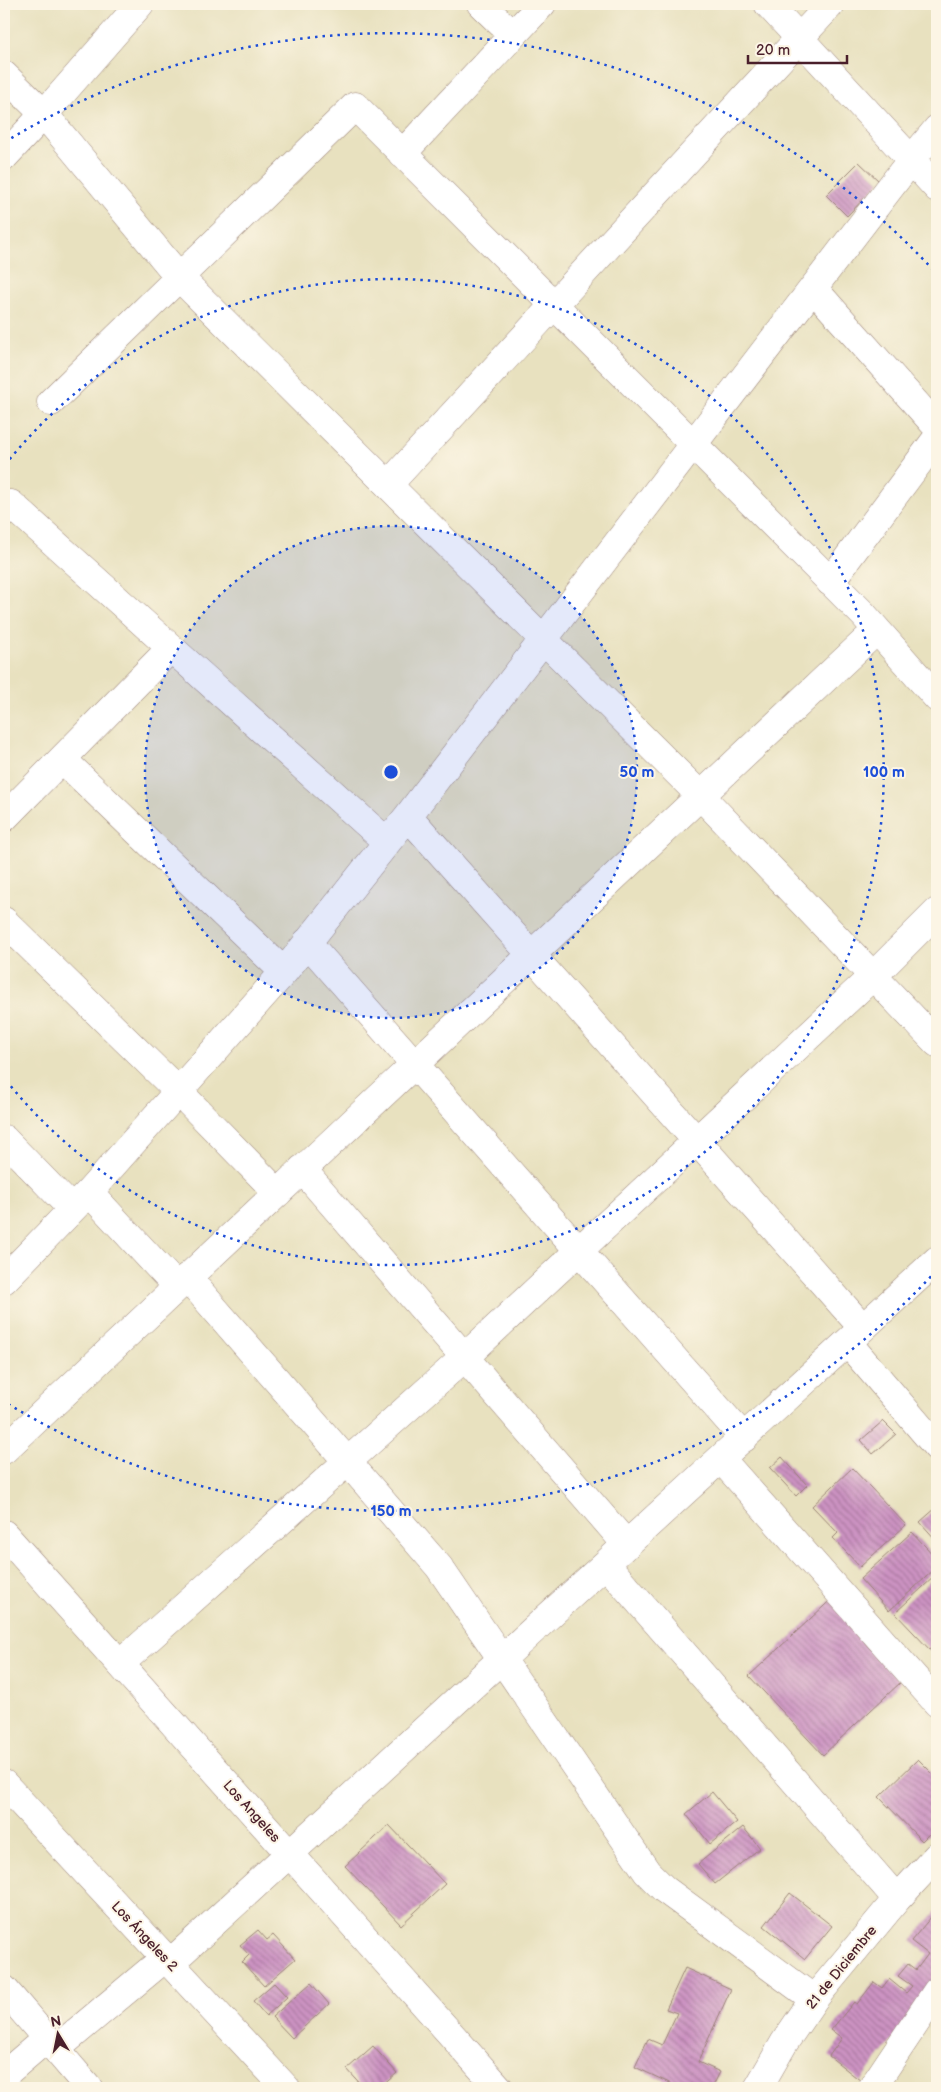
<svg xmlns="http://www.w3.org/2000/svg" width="941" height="2092" font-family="'Balsamiq Sans',sans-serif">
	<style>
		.building { fill: url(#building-back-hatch) }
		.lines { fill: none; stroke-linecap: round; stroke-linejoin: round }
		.minor-casing { stroke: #998075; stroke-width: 29 }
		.minor { stroke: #fff; stroke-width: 28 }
		.ring { fill: none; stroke: #1d4ed8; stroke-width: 2.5; stroke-dasharray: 2.5 5 }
		.labels { text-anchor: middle; stroke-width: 4; stroke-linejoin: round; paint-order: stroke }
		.street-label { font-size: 14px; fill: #4a1f2b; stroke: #fcf5e5 }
		.centre { fill: #1d4ed8; stroke: #fcf5e5; stroke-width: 2.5 }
		.ring-label { font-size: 15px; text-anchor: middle; font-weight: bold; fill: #1d4ed8; stroke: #fcf5e5; stroke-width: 4; stroke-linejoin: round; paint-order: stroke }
	</style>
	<defs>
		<pattern id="building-back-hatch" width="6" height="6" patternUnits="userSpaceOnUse" patternTransform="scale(1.25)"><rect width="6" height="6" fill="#cc93c2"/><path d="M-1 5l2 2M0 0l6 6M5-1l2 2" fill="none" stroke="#a8779e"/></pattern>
	</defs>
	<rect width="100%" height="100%" fill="#fcf5e5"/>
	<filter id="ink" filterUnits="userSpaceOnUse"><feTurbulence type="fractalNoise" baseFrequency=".02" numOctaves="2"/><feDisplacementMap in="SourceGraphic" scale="10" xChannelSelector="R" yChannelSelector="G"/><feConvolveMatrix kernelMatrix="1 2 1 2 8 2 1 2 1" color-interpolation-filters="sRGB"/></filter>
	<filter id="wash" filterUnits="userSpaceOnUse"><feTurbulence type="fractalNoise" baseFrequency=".0096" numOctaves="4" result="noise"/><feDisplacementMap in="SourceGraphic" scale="20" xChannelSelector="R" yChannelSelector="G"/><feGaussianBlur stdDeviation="1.12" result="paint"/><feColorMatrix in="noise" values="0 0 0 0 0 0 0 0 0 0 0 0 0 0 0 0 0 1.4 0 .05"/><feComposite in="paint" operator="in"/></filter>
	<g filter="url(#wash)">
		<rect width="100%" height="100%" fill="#e8e1bf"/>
		<g id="blocks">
			<path class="building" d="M859 162 880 182 847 216 826 195Z
				M883 1421 896 1434 873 1454 861 1440Z
				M782 1457 807 1485 796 1496 770 1468Z
				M852 1468 906 1525 860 1567 833 1538 838 1533 812 1506Z
				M937 1507V1541L920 1522Z
				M912 1532 937 1559V1567L889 1611 860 1579Z
				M937 1574V1647L932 1652 895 1613Z
				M839 1592 876 1631 864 1642 901 1682 823 1755 749 1676Z
				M918 1759 937 1778V1826L922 1841 879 1797Z
				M712 1792 737 1822 710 1844 686 1814Z
				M389 1825 445 1884 401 1925 345 1866Z
				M743 1827 760 1848 715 1884 698 1864Z
				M790 1893 832 1926 805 1959 764 1926Z
				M937 1910V1983L861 2081 829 2056 842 2038 831 2030 854 2002 857 2004 874 1982 882 1988 889 1979 906 1993 912 1986 898 1976 908 1964 916 1970 928 1954 911 1941Z
				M258 1930 267 1940 273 1935 295 1959 264 1986 242 1962 249 1955 240 1945Z
				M685 1968 731 1989 698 2062 720 2072 712 2088H680L635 2067 648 2039 662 2045 677 2013 666 2009Z
				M274 1983 287 1997 266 2016 253 2001Z
				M311 1983 329 2004 292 2038 272 2017Z
				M373 2046 397 2073 380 2088H364L347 2069Z"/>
		</g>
	</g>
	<g filter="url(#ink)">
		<use href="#blocks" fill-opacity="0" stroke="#998075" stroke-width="1"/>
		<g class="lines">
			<g class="minor-casing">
				<path id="minor" d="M481 4 513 35
					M768 4 937 188
					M4 75 44 114 180 278 701 796 937 1043
					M402 154 542 4
					M4 157 44 114 140 4
					M813 288 937 427
					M51 402 355 106 863 614 937 698
					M388 485 831 4
					M4 513 11 504 387 842
					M830 582 937 438
					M62 759 284 972
					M408 816 863 1328
					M4 818 171 648
					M4 921 179 1092 278 1193
					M307 942 744 1438
					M4 1139 72 1209
					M302 1169 627 1545
					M89 1192 177 1287
					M187 1277 439 1567 647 1872 664 1889 814 1999
					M4 1280 89 1192 284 972 408 816 912 159 937 129
					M848 1343 937 1447
					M4 1450 877 630
					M721 1459 937 1703
					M4 1534 499 2088
					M606 1564 897 1899
					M121 1663 465 1357 873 976 937 912
					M4 1784 286 2088
					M170 1963 937 1260
					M4 1989 89 2088
					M56 2049 165 1958
					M4 2075 47 2038
					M758 2088 784 2043 814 1999 897 1899 937 1856
					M872 2088 937 1991"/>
			</g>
			<use href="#minor" class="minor"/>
		</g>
	</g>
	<circle cx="391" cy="772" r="246" fill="#1d4ed8" fill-opacity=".12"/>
	<g class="ring">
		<circle cx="391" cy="772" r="246"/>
		<path d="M5 465A493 493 0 1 1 5 1079"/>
		<path d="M936 1271A739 739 0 0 1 5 1402M5 142A739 739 0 0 1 936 273"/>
	</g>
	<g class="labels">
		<g class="street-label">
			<text transform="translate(252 1811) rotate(48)" y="5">Los Angeles</text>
			<text transform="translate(145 1936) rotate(47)" y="5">Los Ángeles 2</text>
			<text transform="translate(841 1967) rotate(-51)" y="5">21 de Diciembre</text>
		</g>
	</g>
	<circle cx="391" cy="772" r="8" class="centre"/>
	<g class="ring-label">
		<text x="637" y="777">50 m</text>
		<text x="884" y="777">100 m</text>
		<text x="391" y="1516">150 m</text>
	</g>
	<rect width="941" height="2092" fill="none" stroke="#fcf5e5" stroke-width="20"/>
	<g transform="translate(58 2034) rotate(350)" stroke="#fcf5e5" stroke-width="4" paint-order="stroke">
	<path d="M0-4L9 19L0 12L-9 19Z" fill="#4a1f2b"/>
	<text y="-8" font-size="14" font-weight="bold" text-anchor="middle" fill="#4a1f2b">N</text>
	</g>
	<path d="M748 55v8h99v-8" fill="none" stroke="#4a1f2b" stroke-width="2.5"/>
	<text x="756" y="55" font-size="15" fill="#4a1f2b" stroke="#fcf5e5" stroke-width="4" paint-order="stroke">20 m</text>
</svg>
